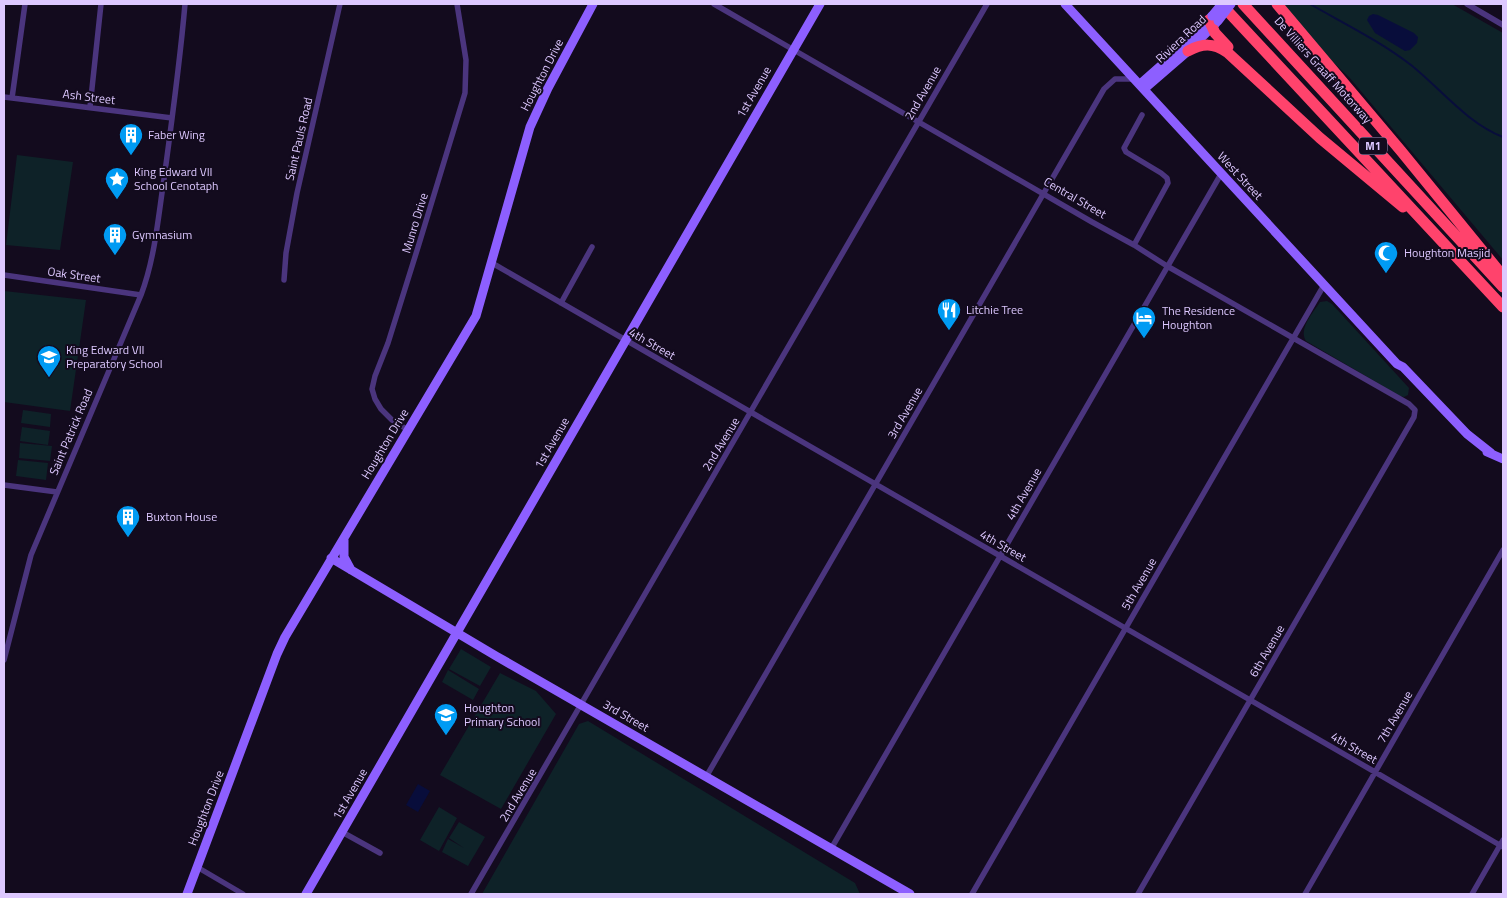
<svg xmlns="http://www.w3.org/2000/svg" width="1507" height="898" font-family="'Titillium Web',sans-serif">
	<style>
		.green { fill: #0e2228 }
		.water { fill: #080d3b }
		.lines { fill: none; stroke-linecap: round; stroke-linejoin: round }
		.stream { stroke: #080d3b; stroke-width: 2 }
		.street { stroke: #4b357e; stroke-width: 5.5 }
		.secondary { stroke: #8d5fff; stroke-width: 9 }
		.highway { stroke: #ff436c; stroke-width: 11 }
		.secondary-bridge { stroke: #8d5fff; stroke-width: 9 }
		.labels { text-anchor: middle; stroke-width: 4; stroke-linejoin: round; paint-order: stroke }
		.shield { fill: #130b1e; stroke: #a08fbc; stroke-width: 1 }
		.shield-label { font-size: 11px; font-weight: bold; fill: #ddc8ff }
		.street-label { font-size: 12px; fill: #ddc8ff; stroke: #130b1e }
		.poi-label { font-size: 12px; fill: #ddc8ff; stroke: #130b1e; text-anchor: start }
	</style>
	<rect width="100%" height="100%" fill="#130b1e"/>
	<path class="green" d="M1281 4H1452L1503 33V260L1349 77 1323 53Z
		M17 155 73 162 60 250 6 245Z
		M4 291 86 300 70 411 4 402Z
		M1327 301 1332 304 1409 388 1408 395 1404 397 1400 396 1306 341C1298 329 1313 313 1320 302Z
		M23 410 51 414 50 427 21 423Z
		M22 427 50 431 48 445 20 441Z
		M20 443 52 446 50 461 19 458Z
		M18 460 48 463 46 480 16 476Z
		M461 649 491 667 480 686 449 669Z
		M448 670 479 689 473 700 442 682Z
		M500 673 536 691 556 714 501 809 440 775Z
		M588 721 855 883 860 894H482L579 724Z
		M439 807 457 818 439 851 420 840Z
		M459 822 485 837 468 866 442 852 448 839 464 848 449 838Z"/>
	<path class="water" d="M1373 14 1378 15 1414 33 1418 37 1417 43 1410 50 1405 51 1375 33 1367 20 1369 16Z
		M418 784 430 791 418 812 406 805Z"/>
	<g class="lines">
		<path class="stream" d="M1310 4C1343 23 1380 41 1411 65 1441 89 1467 123 1503 137"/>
		<path class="street" d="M714 4 1092 222 1134 245 1167 266 1409 404 1415 410 1414 417 1138 894
			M1467 4 1503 25
			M4 97 172 118
			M12 98 25 4
			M90 107 101 4
			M1134 245 1168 183 1167 178 1161 173 1126 152 1124 148 1142 115
			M492 263 1375 772 1503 847
			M4 275 141 295
			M284 280 286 253 297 193 340 4
			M561 303 592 247
			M408 430 392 420 381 409 375 399 372 389 375 376 388 343 419 244 465 93 466 60 457 4
			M4 485 57 492
			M4 660 31 555 141 295C155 258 158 218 164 179 172 120 180 62 185 4
			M706 777 1104 89 1115 79H1133
			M342 832 380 853
			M831 849 1221 174
			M197 867 243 894
			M471 894 987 4
			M972 894 1324 285
			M1305 894 1503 550
			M1472 894 1503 840"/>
		<path class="secondary" d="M1065 4 1397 364 1403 367 1467 434 1491 453
			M1140 84 1183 46 1212 16
			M1144 89 1188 51 1216 23
			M1487 452 1503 459
			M344 540V557L351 570
			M331 558 496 656 910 894
			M187 894 277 654 285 637 476 316 530 127 548 88 593 4
			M306 894 820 4"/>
		<path class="highway" d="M1221 4 1503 307
			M1243 4 1503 287
			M1277 4 1401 151 1503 276
			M1209 20 1215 33 1228 47
			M1188 51C1203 43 1213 43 1227 52L1320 138 1403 207"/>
		<path class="secondary-bridge" d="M1212 16 1222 4
			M1218 21 1231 4"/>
	</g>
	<defs>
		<g id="building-pin" transform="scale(1.25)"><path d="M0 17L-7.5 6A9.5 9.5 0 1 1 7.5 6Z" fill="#009bf3" stroke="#130b1e"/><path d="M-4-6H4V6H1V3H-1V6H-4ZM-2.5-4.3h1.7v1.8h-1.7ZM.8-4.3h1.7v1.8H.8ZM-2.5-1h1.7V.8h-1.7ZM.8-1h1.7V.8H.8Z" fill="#fff"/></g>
		<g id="sight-pin" transform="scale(1.25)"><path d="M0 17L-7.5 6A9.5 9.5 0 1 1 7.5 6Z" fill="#009bf3" stroke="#130b1e"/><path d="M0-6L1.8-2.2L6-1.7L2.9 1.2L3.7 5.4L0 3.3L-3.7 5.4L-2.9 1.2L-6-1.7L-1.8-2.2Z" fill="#fff"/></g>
		<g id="mosque-pin" transform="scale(1.25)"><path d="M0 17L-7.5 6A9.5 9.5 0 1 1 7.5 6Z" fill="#009bf3" stroke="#130b1e"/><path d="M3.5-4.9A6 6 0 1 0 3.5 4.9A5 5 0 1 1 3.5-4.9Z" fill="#fff"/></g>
		<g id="restaurant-pin" transform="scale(1.25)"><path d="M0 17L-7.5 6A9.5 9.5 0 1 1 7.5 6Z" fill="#009bf3" stroke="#130b1e"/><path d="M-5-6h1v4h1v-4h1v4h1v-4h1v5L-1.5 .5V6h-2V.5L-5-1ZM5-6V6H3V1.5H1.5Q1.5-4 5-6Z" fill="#fff"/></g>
		<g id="hotel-pin" transform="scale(1.25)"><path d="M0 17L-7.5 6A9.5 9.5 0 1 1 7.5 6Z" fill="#009bf3" stroke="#130b1e"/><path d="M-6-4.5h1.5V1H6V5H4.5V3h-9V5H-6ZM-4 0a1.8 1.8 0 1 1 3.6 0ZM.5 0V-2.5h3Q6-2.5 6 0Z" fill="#fff"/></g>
		<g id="school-pin" transform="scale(1.25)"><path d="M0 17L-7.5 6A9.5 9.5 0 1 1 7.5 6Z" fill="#009bf3" stroke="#130b1e"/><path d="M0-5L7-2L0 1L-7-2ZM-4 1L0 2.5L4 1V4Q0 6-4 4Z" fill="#fff"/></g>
	</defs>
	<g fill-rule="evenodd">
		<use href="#building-pin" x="131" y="135"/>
		<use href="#sight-pin" x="117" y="179"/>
		<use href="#building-pin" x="115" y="235"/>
		<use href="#mosque-pin" x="1386" y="253"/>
		<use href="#restaurant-pin" x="949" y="310"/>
		<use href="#hotel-pin" x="1144" y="318"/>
		<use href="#school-pin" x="49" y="357"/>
		<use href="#building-pin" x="128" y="517"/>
		<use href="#school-pin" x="446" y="715"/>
	</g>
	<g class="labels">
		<rect class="shield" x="1359" y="137.5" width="28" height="17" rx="4"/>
		<g class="shield-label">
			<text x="1373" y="150">M1</text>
		</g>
		<g class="street-label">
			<text transform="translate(1181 39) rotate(-43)" y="4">Riviera Road</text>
			<text transform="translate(1323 70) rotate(48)" y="4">De Villiers Graaff Motorway</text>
			<text transform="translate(542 75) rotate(-63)" y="4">Houghton Drive</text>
			<text transform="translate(754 92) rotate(-60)" y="4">1st Avenue</text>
			<text transform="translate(923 93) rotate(-60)" y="4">2nd Avenue</text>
			<text transform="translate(89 97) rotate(7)" y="4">Ash Street</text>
			<text transform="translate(299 139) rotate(-77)" y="4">Saint Pauls Road</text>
			<text transform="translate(1240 176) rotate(47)" y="4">West Street</text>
			<text transform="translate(1075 198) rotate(30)" y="4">Central Street</text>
			<text transform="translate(415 223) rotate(-73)" y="4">Munro Drive</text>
			<text transform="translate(74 275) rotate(8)" y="4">Oak Street</text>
			<text transform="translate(652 344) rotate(30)" y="4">4th Street</text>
			<text transform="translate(905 413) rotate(-60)" y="4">3rd Avenue</text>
			<text transform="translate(71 432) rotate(-67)" y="4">Saint Patrick Road</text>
			<text transform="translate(552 443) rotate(-60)" y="4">1st Avenue</text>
			<text transform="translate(385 444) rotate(-59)" y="4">Houghton Drive</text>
			<text transform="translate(721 444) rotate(-59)" y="4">2nd Avenue</text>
			<text transform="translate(1024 494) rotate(-60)" y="4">4th Avenue</text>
			<text transform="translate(1003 546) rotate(30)" y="4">4th Street</text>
			<text transform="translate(1139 584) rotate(-60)" y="4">5th Avenue</text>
			<text transform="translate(1267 651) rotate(-60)" y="4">6th Avenue</text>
			<text transform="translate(626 716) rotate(30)" y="4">3rd Street</text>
			<text transform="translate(1395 717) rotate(-60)" y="4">7th Avenue</text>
			<text transform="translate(1354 748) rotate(30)" y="4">4th Street</text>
			<text transform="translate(350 794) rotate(-60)" y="4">1st Avenue</text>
			<text transform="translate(518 795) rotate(-59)" y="4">2nd Avenue</text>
			<text transform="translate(206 808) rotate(-69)" y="4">Houghton Drive</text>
		</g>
		<g class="poi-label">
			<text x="148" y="139">Faber Wing</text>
			<text x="134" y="176">King Edward VII<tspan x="134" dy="14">School Cenotaph</tspan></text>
			<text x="132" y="239">Gymnasium</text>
			<text x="1404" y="257">Houghton Masjid</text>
			<text x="966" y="314">Litchie Tree</text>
			<text x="1162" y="315">The Residence<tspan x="1162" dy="14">Houghton</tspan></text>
			<text x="66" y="354">King Edward VII<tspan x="66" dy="14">Preparatory School</tspan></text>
			<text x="146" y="521">Buxton House</text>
			<text x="464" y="712">Houghton<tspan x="464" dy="14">Primary School</tspan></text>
		</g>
	</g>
	<rect width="1507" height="898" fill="none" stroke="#ddc8ff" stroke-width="10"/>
</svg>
